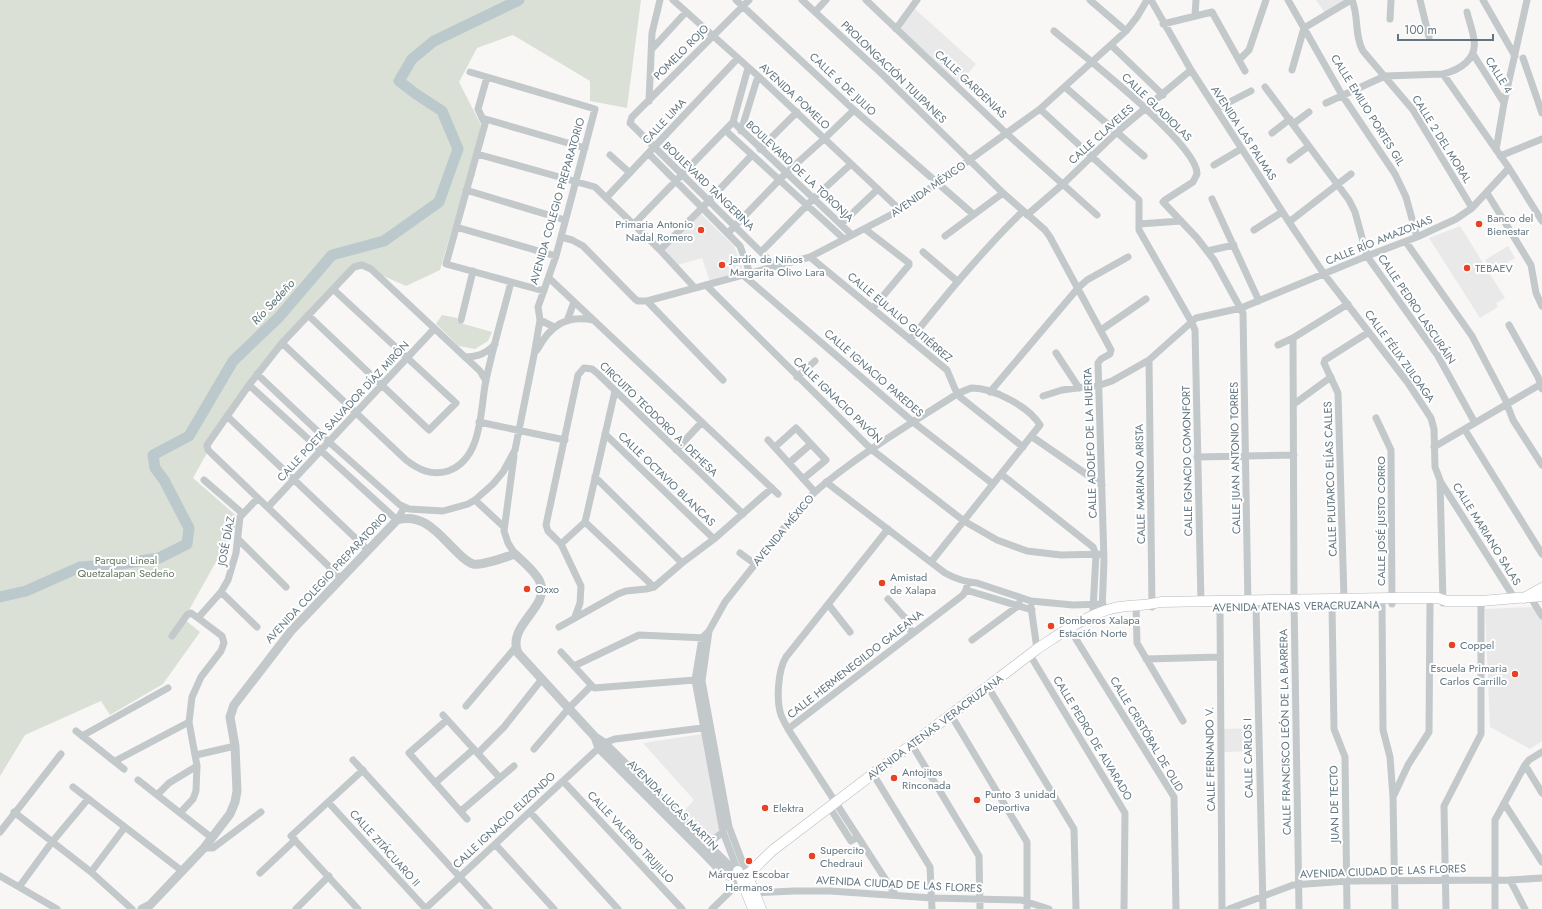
<svg xmlns="http://www.w3.org/2000/svg" width="1542" height="909" font-family="Jost,sans-serif">
	<style>
		.built { fill: #e8e9e8 }
		.green { fill: #dae0d6 }
		.lines { fill: none; stroke-linecap: round; stroke-linejoin: round }
		.river { stroke: #bbc9cc; stroke-width: 11 }
		.secondary-casing { stroke: #b5bcbf; stroke-width: 11 }
		.minor { stroke: #c3c8cb; stroke-width: 7 }
		.tertiary { stroke: #c3c8cb; stroke-width: 9 }
		.secondary { stroke: #fff; stroke-width: 10 }
		.poi-dot { fill: #e84124; stroke: #fff; stroke-width: 1.5 }
		.labels { text-anchor: middle; stroke-width: 4; stroke-linejoin: round; paint-order: stroke }
		.street-label { font-size: 11px; fill: #627681; stroke: #fff }
		.poi-label { font-size: 11px; fill: #627681; stroke: #fff; text-anchor: start }
		.park-label { font-size: 11px; fill: #677961; stroke: #fff }
		.water-label { font-size: 12px; font-style: italic; fill: #5d767c; stroke: #fff }
	</style>
	<rect width="100%" height="100%" fill="#f8f7f5"/>
	<path class="built" d="M1316 0H1346L1325 13Z
		M915 9 976 64 959 84 901 29Z
		M701 214 734 246 744 272 710 282 702 258 678 265 665 250Z
		M1460 226 1505 298 1496 303 1498 307 1480 318 1429 238Z
		M1508 246 1515 258 1492 272 1485 260Z
		M1534 607 1542 621V741L1530 749 1490 727 1485 609Z
		M1253 728 1254 751 1224 752V729Z
		M703 734 720 830 707 841 680 815 694 800 643 743Z"/>
	<path class="green" d="M0 0H641L627 108 590 101V81L513 35 477 48 459 82 481 125 476 154 475 175 460 202 440 270 406 286 379 274 360 264 242 390 193 478 240 519 184 619 200 632 163 684 110 715 101 701 25 735 0 776Z
		M442 315 457 318V322L492 332 488 341 475 349 459 346 436 324Z"/>
	<g class="lines">
		<path class="river" d="M0 597 26 591 80 567 121 564 159 558 187 544 189 528 164 480 155 468 153 455 189 436 233 361 279 317 332 255 384 241 439 202 458 149 442 111 416 94 399 81 412 59 434 41 519 0"/>
		<g class="secondary-casing">
			<path id="secondary" d="M1524 598 1542 588
				M738 871 753 909
				M747 874 761 909
				M742 880 773 850 1037 649C1061 633 1086 615 1114 608 1129 605 1145 606 1161 602L1392 598H1438L1447 601H1481L1542 596"/>
		</g>
		<path class="minor" d="M673 0 758 76 900 210
			M736 0 854 110 973 214
			M749 0 632 117 630 123 775 266
			M802 0 882 74 1003 193 1045 230 1050 237 1111 350 1110 354 1101 359 1098 363 1104 561 1102 611
			M866 0 1007 134 1097 215
			M1090 0 1126 31
			M1151 0 1191 70 1289 222 1324 274 1408 383 1431 418 1434 429 1435 467 1440 480 1443 603
			M1288 0 1342 95 1395 174 1406 197 1417 237
			M1352 0C1359 16 1354 35 1363 51L1413 110 1472 208
			M1420 0 1429 37
			M1483 0 1515 56
			M815 12 826 0
			M1195 15 1196 0
			M1390 19 1391 0
			M1163 24 1212 12 1245 71
			M896 29 917 0
			M1054 31C1080 53 1198 144 1197 174L1193 182 1165 200 1163 202 1197 238 1214 260 1243 313 1248 607
			M1111 45 1163 95
			M652 49 686 12
			M1473 54 1504 103
			M1523 58 1542 113
			M1239 60 1249 50 1266 0
			M1292 70 1304 28 1351 0
			M1443 74 1509 168 1542 221
			M487 77 478 109 485 124 446 264 544 291
			M1065 87 1144 156
			M1265 87 1349 200 1355 212 1367 256 1438 356 1475 423
			M649 101 652 33 660 0
			M1326 103 1385 76 1443 74C1460 70 1477 59 1474 40 1473 31 1469 21 1467 12
			M1040 109 1139 200V230L1191 321 1195 330 1201 602
			M1216 109 1251 91
			M482 118 585 148
			M733 122 852 235
			M1293 124 1309 112
			M725 130 844 239
			M741 131 758 76
			M1272 133 1290 119
			M760 149 797 112
			M1496 150 1504 103 1527 0
			M477 154 595 187 660 250 695 288
			M649 154 740 246 750 273
			M610 155 630 173
			M1500 156 1542 139
			M1290 160 1309 146
			M1214 165 1241 149
			M466 190 565 220
			M1487 193 1531 265 1536 293 1542 306
			M606 198 738 58
			M1212 199 1259 301
			M1027 215 1063 184 1117 132 1191 70
			M1289 222 1351 174
			M634 224 733 122 748 68
			M841 224 878 189
			M1139 224 1181 221
			M456 227 556 256
			M865 229 909 263V265L873 308
			M1254 230 1282 212
			M728 233 786 173 825 138 854 110
			M945 236 1003 193
			M561 237 572 240 583 246 635 299 638 301H647L810 257 900 210 1040 109 1126 31 1137 17 1147 0
			M1406 242 1472 336 1505 399 1513 420 1542 465
			M660 250 702 208 752 155
			M1207 251 1234 245
			M761 252 814 198 851 164
			M923 252 957 281
			M810 257 947 370 955 389 960 397 1023 447
			M743 275 913 422 993 484
			M549 278 778 494
			M706 285 871 449 964 521 997 540 1027 551 1061 555 1104 554
			M647 301 723 380
			M308 315 429 430 456 403 333 289
			M461 320 473 271
			M540 320 554 327
			M567 321 574 302
			M1509 325 1538 377 1542 389
			M1101 330 1146 299
			M1293 338 1294 600 1299 909
			M910 340C946 295 982 251 1023 211
			M282 343 406 460C419 470 432 476 448 471 483 459 480 409 486 380 493 347 503 314 511 282
			M1278 345 1293 338 1348 304
			M537 350C550 326 565 315 593 320
			M1056 353 1079 388
			M465 357C477 357 486 354 495 344
			M1149 360 1152 607
			M257 374 329 442 400 505 409 509 443 511 468 504 475 500 493 484 503 472 515 450 534 355 540 320 538 307 556 256 595 109 470 72
			M797 377 815 361
			M249 385 397 520 404 508
			M990 392 1078 288 1087 280 1128 257
			M1043 396 1062 390 1100 385 1112 381 1149 360 1196 318 1241 308 1367 256 1417 237 1456 219 1472 208 1509 168
			M1294 404 1331 377
			M227 416 368 550
			M1376 418 1391 450 1392 604
			M479 422 565 440
			M1465 430 1542 554
			M605 434 714 539
			M1031 436 1102 485
			M768 440 815 492
			M775 447 796 428 826 460 803 479
			M1434 447 1541 384
			M676 450 702 422
			M514 456 504 531 508 543 515 554
			M1197 457 1294 455
			M789 463 811 444
			M1001 474 1093 547 1096 555 1093 609
			M595 477 682 563
			M204 480 242 513
			M1440 481 1515 599
			M826 482 945 573C956 579 965 582 977 583L1031 601 1073 605 1103 604
			M475 500 504 527
			M268 507 434 329
			M585 522 654 587
			M888 529 786 657C778 670 776 700 781 715 783 720 786 725 788 729L895 894
			M238 539 286 587
			M561 544 585 522 615 391
			M740 553 755 564
			M341 578 208 450 207 445 249 385 282 343 354 267 362 265 371 269 465 357 480 371 486 381
			M966 590 1032 610
			M221 592 257 627
			M1529 595 1542 616
			M888 599 906 619 912 634
			M1344 599 1338 393 1324 363 1325 360 1369 332
			M828 604 850 632
			M1382 604 1383 730 1390 757 1393 797 1395 909
			M1332 605 1334 729 1345 757 1347 909
			M1136 606 1137 643 1183 721
			M1031 607 1037 649
			M1256 607 1263 909
			M1220 608 1222 909
			M575 617 580 603 581 586 561 544 548 531 546 525 578 375 584 368 592 369 597 373 743 514
			M559 627 618 594 626 591 646 589 654 587 682 563 714 539 772 488
			M1069 628 1174 797 1176 909
			M709 631 702 681 729 827 747 874
			M172 636 187 615 191 613 198 618
			M972 640 1018 606 1019 603
			M561 652 594 688 695 680
			M1030 655 1125 813 1124 909
			M1146 659 1220 657
			M574 666 639 635 706 638
			M988 687 1074 829 1076 909
			M466 706 515 648
			M443 715 500 778
			M951 715 1027 842V909
			M447 720 409 753 467 819
			M788 729 963 595 966 590 968 582
			M76 731 124 769
			M82 736 168 688
			M912 745 979 856 980 909
			M534 749 569 708 591 686
			M478 753 504 727 542 679
			M196 755 235 746
			M353 760 489 909
			M115 761 189 722
			M1525 765 1542 793
			M873 774 930 867 932 909
			M138 780 212 838
			M563 781 682 909
			M435 783 474 749
			M73 787 182 871
			M157 795 169 783 197 766
			M1394 795 1408 765 1429 732 1430 605
			M328 802 426 909
			M1504 803 1542 862
			M830 808 851 841 858 837
			M461 811 514 766
			M14 812 91 872 132 909
			M530 812 618 909
			M180 813 193 799 196 791 197 766 189 722 192 697 201 677 221 651 224 643 222 636 198 618 221 592 228 580 236 553 240 517 258 498
			M0 832 61 754
			M495 844 554 909
			M204 848H213L261 812
			M703 848 723 832
			M738 871 723 832 695 680 702 638 709 631 725 602 803 504C816 489 833 477 849 465 884 439 921 417 957 394 962 392 967 389 972 388 994 388 1029 407 1040 425L931 562
			M91 872 125 827
			M260 873 295 840
			M0 876 57 909
			M1510 880 1525 909
			M19 887 52 842 88 799
			M751 893 794 891H830L932 898 1021 900 1049 909
			M296 909 329 876
			M358 909 291 836 363 770
			M425 909 604 743 615 739 710 727
			M712 909 742 880
			M1229 909 1293 885 1347 881 1510 880 1542 878
			M1446 909 1444 806 1481 734V601
			M1495 909V820L1525 765 1529 760 1542 752"/>
		<path class="tertiary" d="M595 737 599 748 701 850 725 875 742 880
			M142 909 150 905 204 848 230 814 235 802 237 791 235 746 230 717 234 705 291 631 397 520C424 512 440 536 458 553 462 557 467 562 473 564 483 566 505 557 515 554 523 562 536 572 540 582 551 607 506 625 518 653L595 737 604 743 731 868 744 873"/>
		<use href="#secondary" class="secondary"/>
	</g>
	<g class="poi-dot">
		<circle cx="1479" cy="224" r="4"/>
		<circle cx="701" cy="230" r="4"/>
		<circle cx="722" cy="265" r="4"/>
		<circle cx="1467" cy="268" r="4"/>
		<circle cx="882" cy="583" r="4"/>
		<circle cx="527" cy="589" r="4"/>
		<circle cx="1051" cy="626" r="4"/>
		<circle cx="1452" cy="645" r="4"/>
		<circle cx="1515" cy="674" r="4"/>
		<circle cx="894" cy="778" r="4"/>
		<circle cx="977" cy="800" r="4"/>
		<circle cx="765" cy="808" r="4"/>
		<circle cx="812" cy="856" r="4"/>
		<circle cx="749" cy="861" r="4"/>
	</g>
	<g class="labels">
		<g class="street-label">
			<text transform="translate(681 52) rotate(-45)" y="4">POMELO ROJO</text>
			<text transform="translate(894 72) rotate(44)" y="4">PROLONGACIÓN TULIPANES</text>
			<text transform="translate(1499 75) rotate(58)" y="4">CALLE 4</text>
			<text transform="translate(843 84) rotate(43)" y="4">CALLE 6 DE JULIO</text>
			<text transform="translate(971 84) rotate(43)" y="4">CALLE GARDENIAS</text>
			<text transform="translate(795 96) rotate(43)" y="4">AVENIDA POMELO</text>
			<text transform="translate(1157 107) rotate(44)" y="4">CALLE GLADIOLAS</text>
			<text transform="translate(1368 110) rotate(58)" y="4">CALLE EMILIO PORTES GIL</text>
			<text transform="translate(664 121) rotate(-47)" y="4">CALLE LIMA</text>
			<text transform="translate(1244 133) rotate(57)" y="4">AVENIDA LAS PALMAS</text>
			<text transform="translate(1101 134) rotate(-42)" y="4">CALLE CLAVELES</text>
			<text transform="translate(1442 139) rotate(58)" y="4">CALLE 2 DEL MORAL</text>
			<text transform="translate(800 171) rotate(43)" y="4">BOULEVARD DE LA TORONJA</text>
			<text transform="translate(709 186) rotate(44)" y="4">BOULEVARD TANGERINA</text>
			<text transform="translate(928 189) rotate(-35)" y="4">AVENIDA MÉXICO</text>
			<text transform="translate(557 201) rotate(-74)" y="4">AVENIDA COLEGIO PREPARATORIO</text>
			<text transform="translate(1379 240) rotate(-22)" y="4">CALLE RÍO AMAZONAS</text>
			<text transform="translate(1417 309) rotate(56)" y="4">CALLE PEDRO LASCURÁIN</text>
			<text transform="translate(900 317) rotate(40)" y="4">CALLE EULALIO GUTIÉRREZ</text>
			<text transform="translate(1400 356) rotate(54)" y="4">CALLE FÉLIX ZULOAGA</text>
			<text transform="translate(874 373) rotate(41)" y="4">CALLE IGNACIO PAREDES</text>
			<text transform="translate(838 400) rotate(44)" y="4">CALLE IGNACIO PAVÓN</text>
			<text transform="translate(343 411) rotate(-47)" y="4">CALLE POETA SALVADOR DÍAZ MIRÓN</text>
			<text transform="translate(659 419) rotate(44)" y="4">CIRCUITO TEODORO A. DEHESA</text>
			<text transform="translate(1090 443) rotate(-92)" y="4">CALLE ADOLFO DE LA HUERTA</text>
			<text transform="translate(1235 458) rotate(-91)" y="4">CALLE JUAN ANTONIO TORRES</text>
			<text transform="translate(1187 461) rotate(-91)" y="4">CALLE IGNACIO COMONFORT</text>
			<text transform="translate(667 479) rotate(44)" y="4">CALLE OCTAVIO BLANCAS</text>
			<text transform="translate(1330 479) rotate(-92)" y="4">CALLE PLUTARCO ELÍAS CALLES</text>
			<text transform="translate(1140 484) rotate(-91)" y="4">CALLE MARIANO ARISTA</text>
			<text transform="translate(1381 521) rotate(-90)" y="4">CALLE JOSÉ JUSTO CORRO</text>
			<text transform="translate(783 530) rotate(-50)" y="4">AVENIDA MÉXICO</text>
			<text transform="translate(1487 534) rotate(58)" y="4">CALLE MARIANO SALAS</text>
			<text transform="translate(226 541) rotate(-79)" y="4">JOSÉ DÍAZ</text>
			<text transform="translate(326 578) rotate(-47)" y="4">AVENIDA COLEGIO PREPARATORIO</text>
			<text transform="translate(1296 606) rotate(-1)" y="4">AVENIDA ATENAS VERACRUZANA</text>
			<text transform="translate(855 664) rotate(-38)" y="4">CALLE HERMENEGILDO GALEANA</text>
			<text transform="translate(935 727) rotate(-37)" y="4">AVENIDA ATENAS VERACRUZANA</text>
			<text transform="translate(1285 732) rotate(-91)" y="4">CALLE FRANCISCO LEÓN DE LA BARRERA</text>
			<text transform="translate(1147 734) rotate(59)" y="4">CALLE CRISTÓBAL DE OLID</text>
			<text transform="translate(1093 738) rotate(59)" y="4">CALLE PEDRO DE ALVARADO</text>
			<text transform="translate(1248 758) rotate(-91)" y="4">CALLE CARLOS I</text>
			<text transform="translate(1210 759) rotate(-91)" y="4">CALLE FERNANDO V.</text>
			<text transform="translate(1334 804) rotate(-91)" y="4">JUAN DE TECTO</text>
			<text transform="translate(673 805) rotate(45)" y="4">AVENIDA LUCAS MARTÍN</text>
			<text transform="translate(504 820) rotate(-43)" y="4">CALLE IGNACIO ELIZONDO</text>
			<text transform="translate(631 837) rotate(47)" y="4">CALLE VALERIO TRUJILLO</text>
			<text transform="translate(385 848) rotate(48)" y="4">CALLE ZITÁCUARO II</text>
			<text transform="translate(1383 871) rotate(-2)" y="4">AVENIDA CIUDAD DE LAS FLORES</text>
			<text transform="translate(899 884) rotate(3)" y="4">AVENIDA CIUDAD DE LAS FLORES</text>
		</g>
		<g class="poi-label">
			<text x="1487" y="222">Banco del<tspan x="1487" dy="13">Bienestar</tspan></text>
			<text x="693" y="228" text-anchor="end">Primaria Antonio<tspan x="693" dy="13">Nadal Romero</tspan></text>
			<text x="730" y="263">Jardín de Niños<tspan x="730" dy="13">Margarita Olivo Lara</tspan></text>
			<text x="1475" y="272">TEBAEV</text>
			<text x="890" y="581">Amistad<tspan x="890" dy="13">de Xalapa</tspan></text>
			<text x="535" y="593">Oxxo</text>
			<text x="1059" y="624">Bomberos Xalapa<tspan x="1059" dy="13">Estación Norte</tspan></text>
			<text x="1460" y="649">Coppel</text>
			<text x="1507" y="672" text-anchor="end">Escuela Primaria<tspan x="1507" dy="13">Carlos Carrillo</tspan></text>
			<text x="902" y="776">Antojitos<tspan x="902" dy="13">Rinconada</tspan></text>
			<text x="985" y="798">Punto 3 unidad<tspan x="985" dy="13">Deportiva</tspan></text>
			<text x="773" y="812">Elektra</text>
			<text x="820" y="854">Supercito<tspan x="820" dy="13">Chedraui</tspan></text>
			<text x="749" y="878" text-anchor="middle">Márquez Escobar<tspan x="749" dy="13">Hermanos</tspan></text>
		</g>
		<g class="park-label">
			<text x="126" y="564">Parque Lineal<tspan x="126" dy="13">Quetzalapan Sedeño</tspan></text>
		</g>
		<g class="water-label">
			<text transform="translate(273 302) rotate(-47)" y="4">Río Sedeño</text>
		</g>
	</g>
	<path d="M1398 34v6h95v-6" fill="none" stroke="#627681" stroke-width="2"/>
	<text x="1404" y="34" font-size="12" fill="#627681" stroke="#ffffff" stroke-width="3" paint-order="stroke">100 m</text>
</svg>
